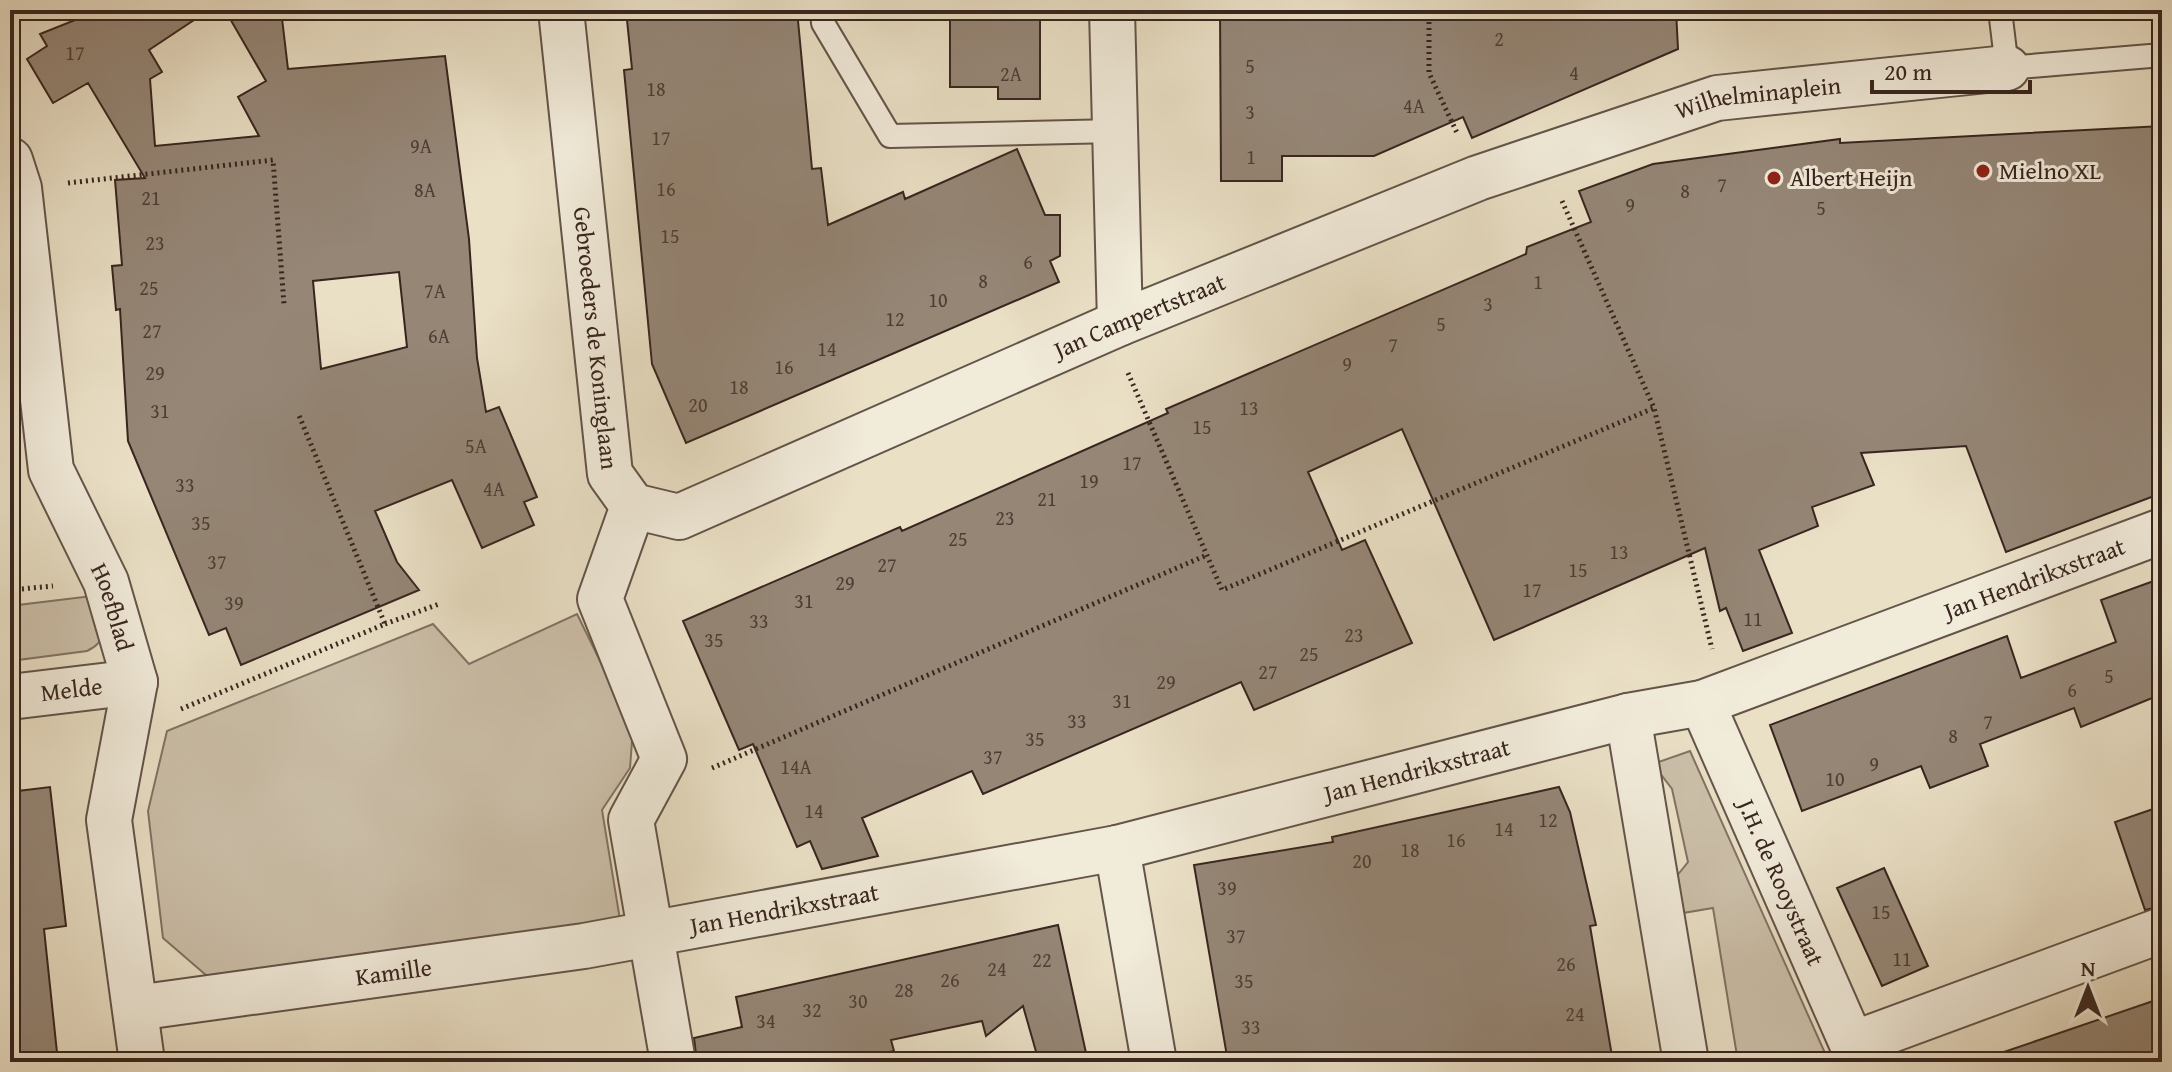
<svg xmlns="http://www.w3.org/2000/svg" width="2172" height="1072" font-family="'Gentium Book Plus',serif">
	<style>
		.green { fill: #ccc0aa; stroke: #827264; stroke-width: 2 }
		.building { fill: #958676; stroke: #38251f; stroke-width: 2; fill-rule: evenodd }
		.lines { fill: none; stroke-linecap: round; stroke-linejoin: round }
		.lane-casing { stroke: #645449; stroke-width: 26 }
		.street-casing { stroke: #645449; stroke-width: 48 }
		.path { stroke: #38251f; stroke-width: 5; stroke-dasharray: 2 4; stroke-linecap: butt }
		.lane { stroke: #f1ebda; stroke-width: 22 }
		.street { stroke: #f1ebda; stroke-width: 44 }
		.poi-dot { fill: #8f2418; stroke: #f1ebda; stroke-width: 3 }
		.labels { text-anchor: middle; stroke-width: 6; stroke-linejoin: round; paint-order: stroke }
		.number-label { font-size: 20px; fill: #4f3d35 }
		.street-label { font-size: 24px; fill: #38251f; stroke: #f1ebda }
		.poi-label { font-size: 24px; fill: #38251f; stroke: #f1ebda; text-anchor: start }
	</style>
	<rect width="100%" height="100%" fill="#eae0c6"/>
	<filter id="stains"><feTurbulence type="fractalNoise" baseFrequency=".0025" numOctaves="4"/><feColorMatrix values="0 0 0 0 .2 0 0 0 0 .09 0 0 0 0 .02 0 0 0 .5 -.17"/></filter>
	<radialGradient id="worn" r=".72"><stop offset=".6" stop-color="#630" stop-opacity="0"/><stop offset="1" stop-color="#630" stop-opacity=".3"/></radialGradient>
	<path class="green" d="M100 595C104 618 113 639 87 651L10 661V606Z
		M577 614 633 728 630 768 602 810 620 920 207 976 163 938 148 811 167 731 433 624 469 664Z
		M1690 751 1829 1062H1738L1713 908 1677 914 1672 882 1688 862 1672 789 1653 764Z"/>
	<path class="building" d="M100 10H209L149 50 162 72 150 79 155 146 259 136 238 97 266 81 225 10H281L288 69 445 56 469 239 477 358 486 412 499 407 537 497 524 502 534 525 482 548 452 480 375 511 397 562 419 590 241 665 226 628 209 635 128 441 120 309 116 310 112 266 122 265 115 180 145 178 88 83 53 103 27 59 47 46 40 34ZM399 272 407 347 321 369 313 281Z
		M626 10H797L812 169 821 168 828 225 903 192 905 199 1017 149 1045 215H1060V256L1050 261 1059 282 686 443 652 364 624 70 632 69Z
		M950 10H1040V99H998V87H950Z
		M1220 10H1676L1678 49 1472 138 1463 117 1374 156H1282V181H1221Z
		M2162 126V493L2006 552 1966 446 1861 453 1874 485 1812 507 1818 526 1759 550 1792 633 1743 651 1726 608 1720 611 1705 548 1494 640 1402 429 1308 472 1342 550 1365 540 1412 643 1254 710 1241 682 983 794 972 771 862 818 878 856 822 869 810 841 797 847 753 744 739 750 683 621 900 527 902 531 1168 413 1166 409 1526 254 1527 247 1591 222 1579 191 1653 164 1840 139V143Z
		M2162 578V694L2081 727 2074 708 1980 744 1988 766 1930 788 1921 766 1802 811 1770 725 2007 636 2021 678 2116 642 2101 600Z
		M50 787 66 926 44 929 58 1062H10V792Z
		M1559 787 1570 812 1596 925 1590 926 1613 1062H1228L1194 865 1333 842 1332 837Z
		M2162 806V906L2145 910 2115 822Z
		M1884 868 1928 966 1882 986 1837 888Z
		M1058 925 1088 1062H1039L1023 1006 986 1036 982 1021 891 1040 894 1051 841 1062H697L694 1038 742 1027 736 997Z
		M2162 998V1062H1996L1995 1055Z"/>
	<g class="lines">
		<g class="lane-casing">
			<path id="lane" d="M822 10 823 23 890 136 1116 131
				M2000 10 2007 68 2162 55"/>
		</g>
		<g class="street-casing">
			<g id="street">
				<path id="s1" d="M561 10 610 474 633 506 600 599 664 759 631 820 673 1062"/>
				<path d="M1112 10 1120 323"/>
				<path id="s2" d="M10 160 19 188 51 470 106 582 135 682 109 820 142 1062"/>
				<path id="s3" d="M633 506 679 517 1120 323 1478 178 1717 98 2007 68"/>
				<path id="s4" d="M10 697 135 682"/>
				<path id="s5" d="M1702 703 1860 1062"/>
				<path d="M1628 716 1686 1062"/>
				<path d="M1117 848 1154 1062"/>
				<path id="s6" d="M136 1008 584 946 1117 848 1628 716 1702 703 2162 531"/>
				<path d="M1853 1044 2162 930"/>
			</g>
		</g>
		<path class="path" d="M1429 10V73L1458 135
			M68 183 273 160 284 304
			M1562 201 1654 408 1712 649
			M1128 373 1222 590 1654 408
			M10 590 53 586
			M385 624 439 604
			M181 709 385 624 298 413
			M712 768 1207 555"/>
		<use href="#lane" class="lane"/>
		<use href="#street" class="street"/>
	</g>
	<g class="poi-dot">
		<circle cx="1983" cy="171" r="8"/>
		<circle cx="1774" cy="178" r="8"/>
	</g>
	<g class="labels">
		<g class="number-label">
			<text x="1499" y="46">2</text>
			<text x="75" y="60">17</text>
			<text x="1250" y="73">5</text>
			<text x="1574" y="80">4</text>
			<text x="1011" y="81">2A</text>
			<text x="656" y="96">18</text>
			<text x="1414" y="113">4A</text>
			<text x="1250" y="119">3</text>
			<text x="661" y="145">17</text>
			<text x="421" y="153">9A</text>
			<text x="1251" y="164">1</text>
			<text x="1722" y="192">7</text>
			<text x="666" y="196">16</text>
			<text x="425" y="197">8A</text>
			<text x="1685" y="198">8</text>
			<text x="151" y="205">21</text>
			<text x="1630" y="212">9</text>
			<text x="1821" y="215">5</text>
			<text x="670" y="243">15</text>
			<text x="155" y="250">23</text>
			<text x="1028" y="269">6</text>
			<text x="983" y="288">8</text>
			<text x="1538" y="289">1</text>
			<text x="149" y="295">25</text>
			<text x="435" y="298">7A</text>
			<text x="938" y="307">10</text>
			<text x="1488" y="311">3</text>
			<text x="895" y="326">12</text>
			<text x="1441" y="331">5</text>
			<text x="152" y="338">27</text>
			<text x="439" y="343">6A</text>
			<text x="1393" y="352">7</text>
			<text x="827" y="356">14</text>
			<text x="1347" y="371">9</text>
			<text x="784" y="374">16</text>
			<text x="155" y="380">29</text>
			<text x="739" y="394">18</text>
			<text x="698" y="412">20</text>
			<text x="1249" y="415">13</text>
			<text x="160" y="418">31</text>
			<text x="1202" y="434">15</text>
			<text x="476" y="453">5A</text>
			<text x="1132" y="470">17</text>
			<text x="1089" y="488">19</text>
			<text x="185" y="492">33</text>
			<text x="494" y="496">4A</text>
			<text x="1047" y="506">21</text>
			<text x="1005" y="525">23</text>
			<text x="201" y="530">35</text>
			<text x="958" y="546">25</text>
			<text x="1619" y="559">13</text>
			<text x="217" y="569">37</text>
			<text x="887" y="572">27</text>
			<text x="1578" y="577">15</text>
			<text x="845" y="590">29</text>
			<text x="1532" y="597">17</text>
			<text x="804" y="608">31</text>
			<text x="234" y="610">39</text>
			<text x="1753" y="626">11</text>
			<text x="759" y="628">33</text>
			<text x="1354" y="642">23</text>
			<text x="714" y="647">35</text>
			<text x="1309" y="661">25</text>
			<text x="1268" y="679">27</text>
			<text x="2109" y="683">5</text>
			<text x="1166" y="689">29</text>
			<text x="2072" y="697">6</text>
			<text x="1122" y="708">31</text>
			<text x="1077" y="728">33</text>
			<text x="1988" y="729">7</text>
			<text x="1953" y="743">8</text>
			<text x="1035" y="746">35</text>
			<text x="993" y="764">37</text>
			<text x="1874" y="771">9</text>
			<text x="796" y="774">14A</text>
			<text x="1835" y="786">10</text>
			<text x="814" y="818">14</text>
			<text x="1548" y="827">12</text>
			<text x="1504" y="836">14</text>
			<text x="1456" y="847">16</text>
			<text x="1410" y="857">18</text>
			<text x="1362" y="868">20</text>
			<text x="1227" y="895">39</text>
			<text x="1881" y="919">15</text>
			<text x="1236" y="943">37</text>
			<text x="1902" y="966">11</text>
			<text x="1042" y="967">22</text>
			<text x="1566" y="971">26</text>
			<text x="997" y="976">24</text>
			<text x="950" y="987">26</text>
			<text x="1244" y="988">35</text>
			<text x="904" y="997">28</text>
			<text x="858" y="1008">30</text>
			<text x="812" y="1017">32</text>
			<text x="1575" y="1021">24</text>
			<text x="766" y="1028">34</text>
			<text x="1251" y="1034">33</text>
		</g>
		<g class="street-label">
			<text dy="8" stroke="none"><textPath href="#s3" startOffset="1208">Wilhelminaplein</textPath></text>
			<text dy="8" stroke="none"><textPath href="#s3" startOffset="550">Jan Campertstraat</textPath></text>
			<text dy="8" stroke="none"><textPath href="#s1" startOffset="330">Gebroeders de Koninglaan</textPath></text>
			<text dy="8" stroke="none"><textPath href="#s6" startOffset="1952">Jan Hendrikxstraat</textPath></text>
			<text dy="8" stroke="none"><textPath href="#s2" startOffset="464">Hoefblad</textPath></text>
			<text dy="8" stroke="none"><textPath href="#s4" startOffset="62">Melde</textPath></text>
			<text dy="8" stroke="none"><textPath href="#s6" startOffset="1304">Jan Hendrikxstraat</textPath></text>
			<text dy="8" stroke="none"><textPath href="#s5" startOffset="196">J.H. de Rooystraat</textPath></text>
			<text dy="8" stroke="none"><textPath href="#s6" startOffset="656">Jan Hendrikxstraat</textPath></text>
			<text dy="8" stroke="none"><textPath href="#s6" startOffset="260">Kamille</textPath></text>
		</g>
		<g class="poi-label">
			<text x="1999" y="179">Mielno XL</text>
			<text x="1790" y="186">Albert Heijn</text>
		</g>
	</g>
	<rect width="2172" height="1072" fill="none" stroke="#eae0c6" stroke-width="40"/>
	<rect x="12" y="12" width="2148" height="1048" fill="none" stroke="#38251f" stroke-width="4"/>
	<rect x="20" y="20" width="2132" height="1032" fill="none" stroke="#38251f" stroke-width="2"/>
	<g transform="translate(2088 988)" stroke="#f1ebda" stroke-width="6" paint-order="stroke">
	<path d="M0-6L14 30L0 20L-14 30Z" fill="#38251f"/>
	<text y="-12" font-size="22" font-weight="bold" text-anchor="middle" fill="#38251f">N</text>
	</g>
	<path d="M1872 80v12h158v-12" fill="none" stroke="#38251f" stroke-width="4"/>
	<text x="1884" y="80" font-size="24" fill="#38251f" stroke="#f1ebda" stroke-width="6" paint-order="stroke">20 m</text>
	<rect width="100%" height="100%" filter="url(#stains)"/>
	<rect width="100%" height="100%" fill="url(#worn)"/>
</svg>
